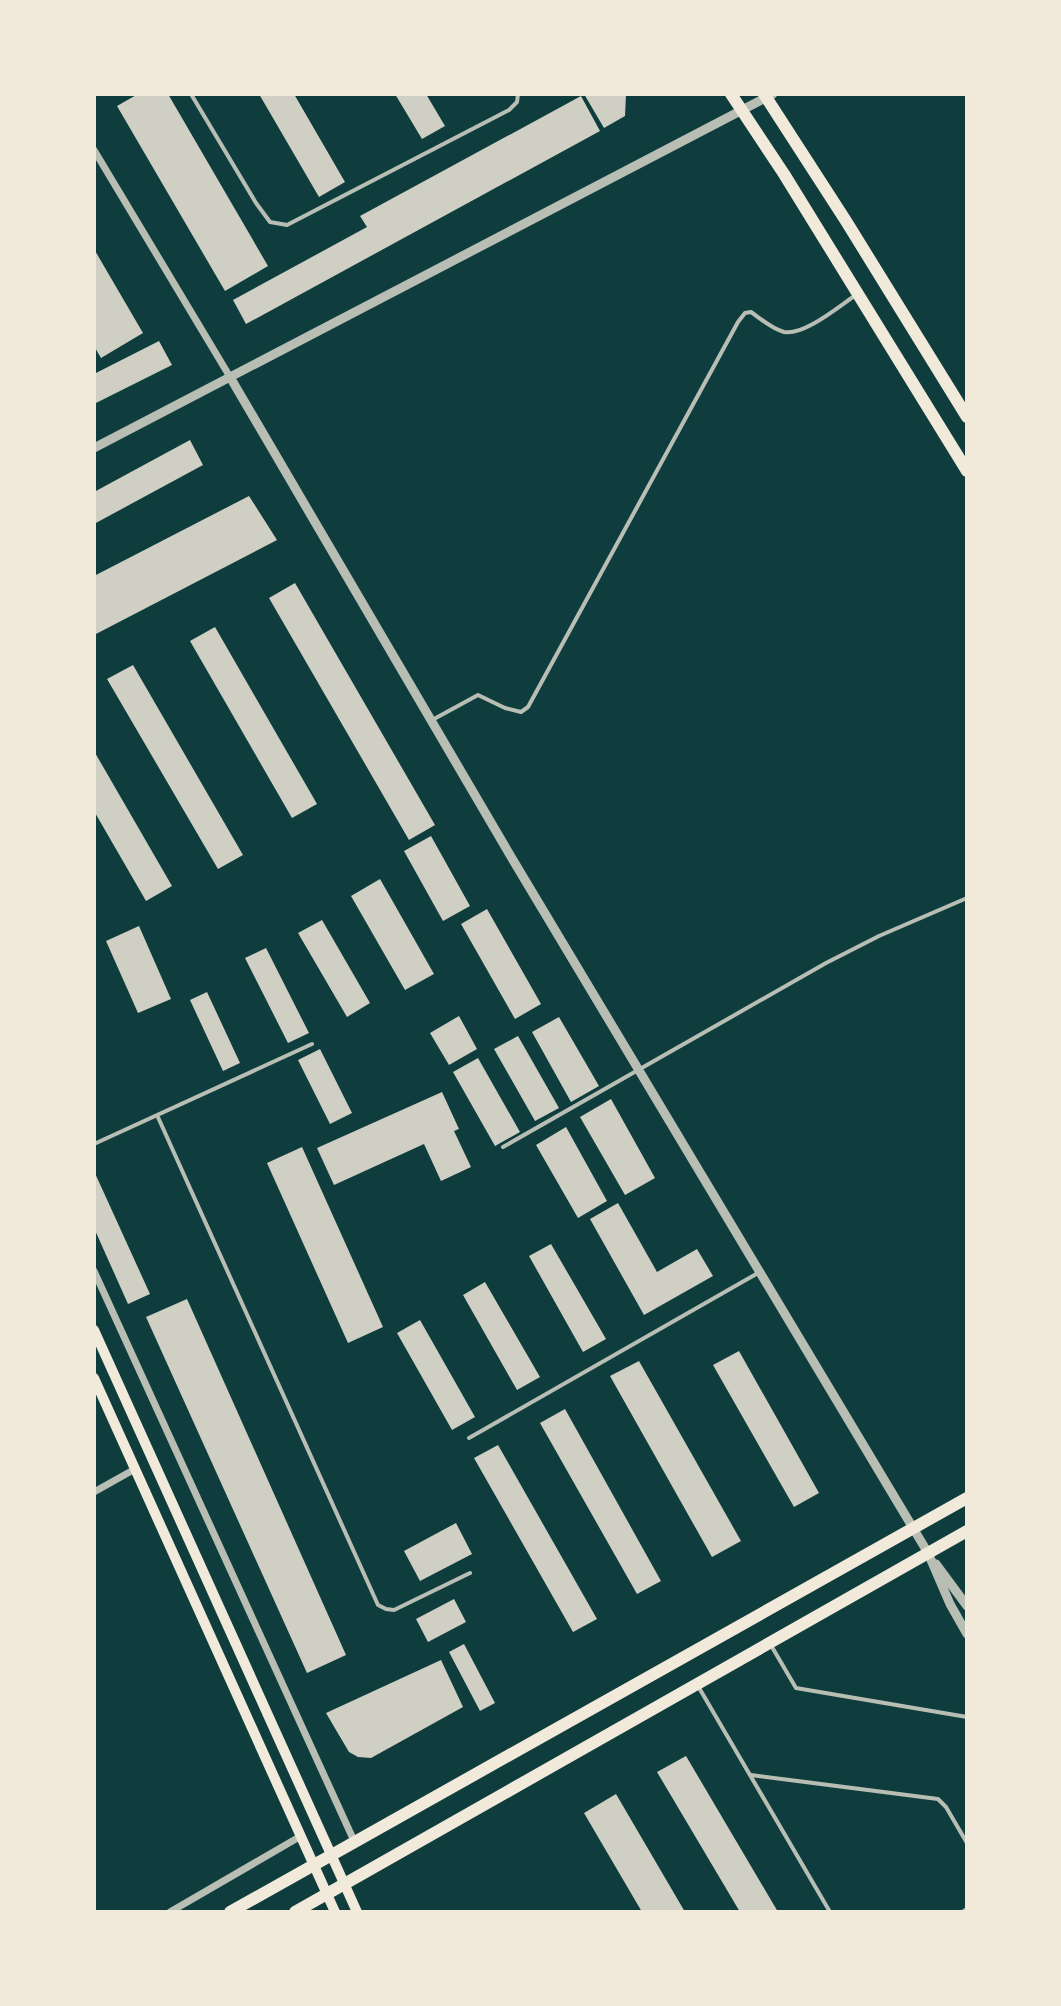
<svg xmlns="http://www.w3.org/2000/svg" width="1061" height="2006" font-family="'Sofia Sans Condensed',sans-serif">
	<style>
		.building { fill: #cfcfc3 }
		.lines { fill: none; stroke-linecap: round; stroke-linejoin: round }
		.service { stroke: #b8beb3; stroke-width: 4 }
		.minor { stroke: #b8beb3; stroke-width: 7 }
		.tertiary { stroke: #b8beb3; stroke-width: 9 }
		.secondary { stroke: #f1e9da; stroke-width: 10 }
		.primary { stroke: #f1e9da; stroke-width: 12 }
	</style>
	<rect width="100%" height="100%" fill="#0f3d3e"/>
	<path class="building" d="M138 94H168L268 266 225 291 117 106Z
		M259 94H294L345 182 319 197Z
		M395 94H426L445 126 422 139Z
		M584 94H626L625 116 604 128Z
		M581 96 600 131 246 324 233 300 367 227 360 216Z
		M94 249 143 333 101 358 94 346Z
		M159 341 172 365 94 404V374Z
		M190 440 203 465 94 524V492Z
		M249 496 277 540 94 635V576Z
		M295 583 435 825 409 840 269 598Z
		M215 627 317 804 292 818 190 641Z
		M133 665 243 855 218 869 107 679Z
		M94 751 172 886 146 901 94 811Z
		M431 836 470 906 443 921 404 851Z
		M380 879 434 974 405 990 351 896Z
		M487 909 541 1004 515 1019 461 924Z
		M322 920 370 1003 347 1017 298 933Z
		M139 926 171 999 138 1013 106 941Z
		M266 948 309 1033 288 1043 245 958Z
		M207 992 240 1063 223 1071 190 1000Z
		M459 1016 477 1049 449 1065 430 1033Z
		M559 1017 599 1086 571 1102 532 1032Z
		M518 1036 559 1108 535 1121 494 1049Z
		M320 1049 352 1113 330 1124 298 1060Z
		M478 1058 520 1132 495 1146 453 1072Z
		M442 1092 459 1129 454 1131 471 1167 441 1181 424 1144 334 1185 317 1148Z
		M611 1099 655 1178 625 1195 580 1117Z
		M566 1127 607 1201 578 1218 536 1145Z
		M302 1147 383 1327 348 1343 267 1163Z
		M94 1171 150 1294 128 1304 94 1228Z
		M618 1203 657 1272 697 1249 713 1276 644 1315 590 1219Z
		M551 1244 606 1339 583 1352 529 1256Z
		M485 1282 540 1377 517 1390 463 1295Z
		M187 1299 346 1655 307 1673 146 1317Z
		M420 1320 475 1417 452 1430 397 1333Z
		M739 1351 819 1493 794 1507 713 1365Z
		M639 1361 741 1541 712 1557 610 1376Z
		M565 1409 661 1581 637 1594 540 1423Z
		M498 1445 597 1619 573 1632 474 1458Z
		M456 1523 472 1554 420 1581 404 1551Z
		M454 1599 466 1622 428 1642 416 1619Z
		M464 1644 495 1703 480 1711 449 1652Z
		M441 1660 463 1707 371 1758 358 1757 349 1752 326 1713Z
		M686 1756 778 1912H740L657 1772Z
		M616 1794 685 1912H642L584 1813Z"/>
	<g class="lines">
		<path class="service" d="M191 94 256 203 270 222 287 225 509 110 517 102 518 94
			M434 719 478 695 505 708 521 712 528 707 738 322 745 313 751 312C761 319 772 329 784 332 804 336 839 306 856 295
			M157 1115 378 1605 386 1609 394 1610 470 1573
			M94 1144 312 1044
			M503 1147 826 963 879 936 967 898
			M469 1438 758 1273
			M772 1647 796 1688 967 1717
			M698 1686 830 1912
			M751 1775 938 1799 946 1807 967 1843"/>
		<path class="minor" d="M94 150 230 377
			M94 1271 355 1843
			M94 1492 135 1469
			M170 1912 301 1836
			M965 1912 967 1911"/>
		<path class="tertiary" d="M230 377 510 855 928 1553 950 1604 967 1634
			M94 448 773 94
			M936 1564 967 1606"/>
		<path class="secondary" d="M94 1330 357 1912
			M94 1378 335 1912"/>
		<path class="primary" d="M731 94 784 174 967 471
			M764 94 846 221 967 417
			M230 1912 967 1498
			M295 1912 967 1531"/>
	</g>
	<rect width="1061" height="2006" fill="none" stroke="#f1e9da" stroke-width="192"/>
</svg>
